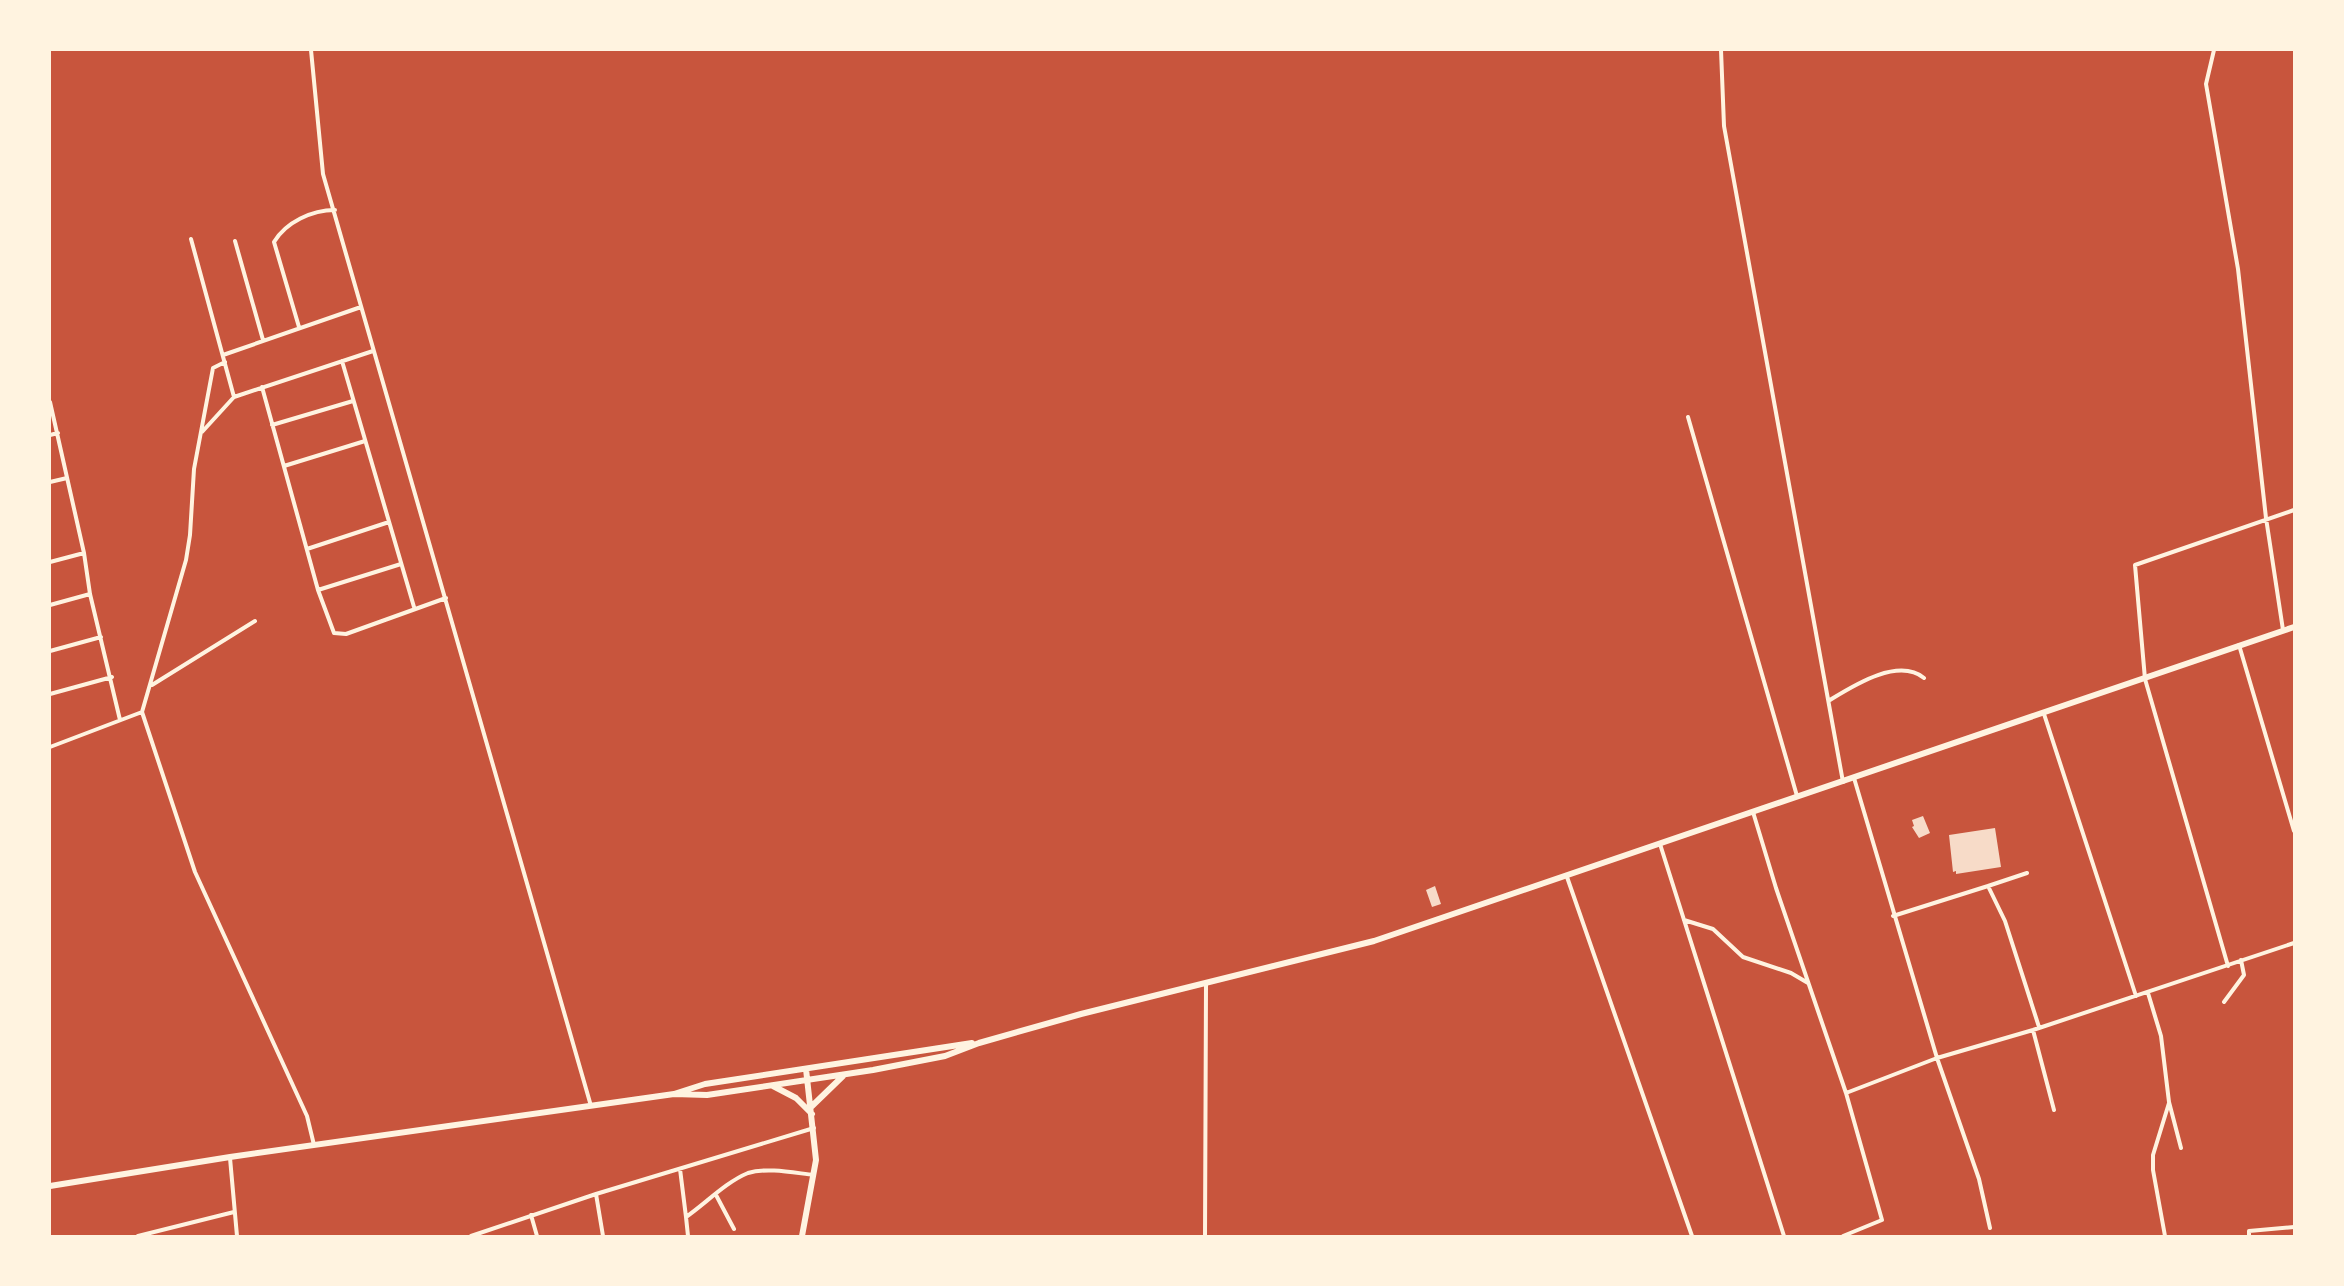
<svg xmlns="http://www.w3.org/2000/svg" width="2344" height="1286" font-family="Rubik,sans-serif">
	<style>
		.building { fill: #f7dbc8 }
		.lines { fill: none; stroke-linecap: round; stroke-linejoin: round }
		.minor { stroke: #fff3e0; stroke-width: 4 }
		.primary { stroke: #fff3e0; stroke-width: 6 }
	</style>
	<rect width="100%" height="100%" fill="#c8553d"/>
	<path class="building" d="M1923 816 1930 833 1919 838 1912 827 1914 826 1912 820Z
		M1995 828 2001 867 1956 874V871L1953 872 1949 835Z
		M1435 886 1441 904 1432 907 1426 890Z"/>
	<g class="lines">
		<path class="minor" d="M311 50 323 174 591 1106
			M1721 50 1724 126 1843 782
			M2214 50 2206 84 2238 269 2266 518 2283 630
			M191 239 234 397
			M235 241 263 340
			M299 327 274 242C286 222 312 210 335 210
			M223 355 361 307
			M342 361 414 607
			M262 387 318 590 334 633 346 634 446 598
			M50 402 84 553 90 594 120 720
			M1688 417 1797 796
			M272 425 353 401
			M202 432 234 397 373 351
			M50 435 58 433
			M284 466 365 441
			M50 482 67 478
			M307 549 389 522
			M50 562 84 553
			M318 590 401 564
			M50 605 90 594
			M2239 645 2294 831
			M50 651 101 637
			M152 685 255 621
			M50 694 112 677
			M1830 700C1853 686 1898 657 1924 678
			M142 712 195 872 307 1116 314 1145
			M142 712 186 560 190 535 194 469 213 368 225 362
			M2044 714 2136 996
			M50 747 142 712
			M1854 778 1937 1058 1979 1179 1990 1228
			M1753 812 1776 888 1846 1093 1882 1220 1843 1236
			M1660 844 1784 1236
			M1567 877 1692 1236
			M1988 886 2027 873
			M1893 916 1988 886 2005 921 2039 1027
			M1684 920 1713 929 1743 957 1791 973 1808 983
			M2228 966 2145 679 2135 565 2294 510
			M2148 993 2161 1036 2169 1102 2181 1148
			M2224 1002 2244 975 2241 960
			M2033 1030 2054 1110
			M1846 1093 1937 1058 2033 1030 2294 943
			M230 1158 237 1236
			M680 1169 686 1217C706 1203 726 1182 748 1173 768 1167 795 1173 814 1175
			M596 1194 603 1236
			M716 1195 734 1229
			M531 1215 537 1236
			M686 1217 688 1236
			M138 1236 234 1212
			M471 1236 596 1194 814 1128
			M1205 1236 1206 985
			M2165 1236 2153 1170V1155L2169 1103
			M2249 1236V1231L2294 1227"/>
		<path class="primary" d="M773 1086 796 1098 812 1114
			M674 1094 707 1095 873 1070 945 1056 979 1043 1081 1014 1374 941 2294 627
			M811 1107 843 1076
			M50 1186 230 1157 674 1094 705 1084 972 1043
			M802 1236 816 1160 806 1069"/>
	</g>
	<rect width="2344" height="1286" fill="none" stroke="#fff3e0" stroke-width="102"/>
</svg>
